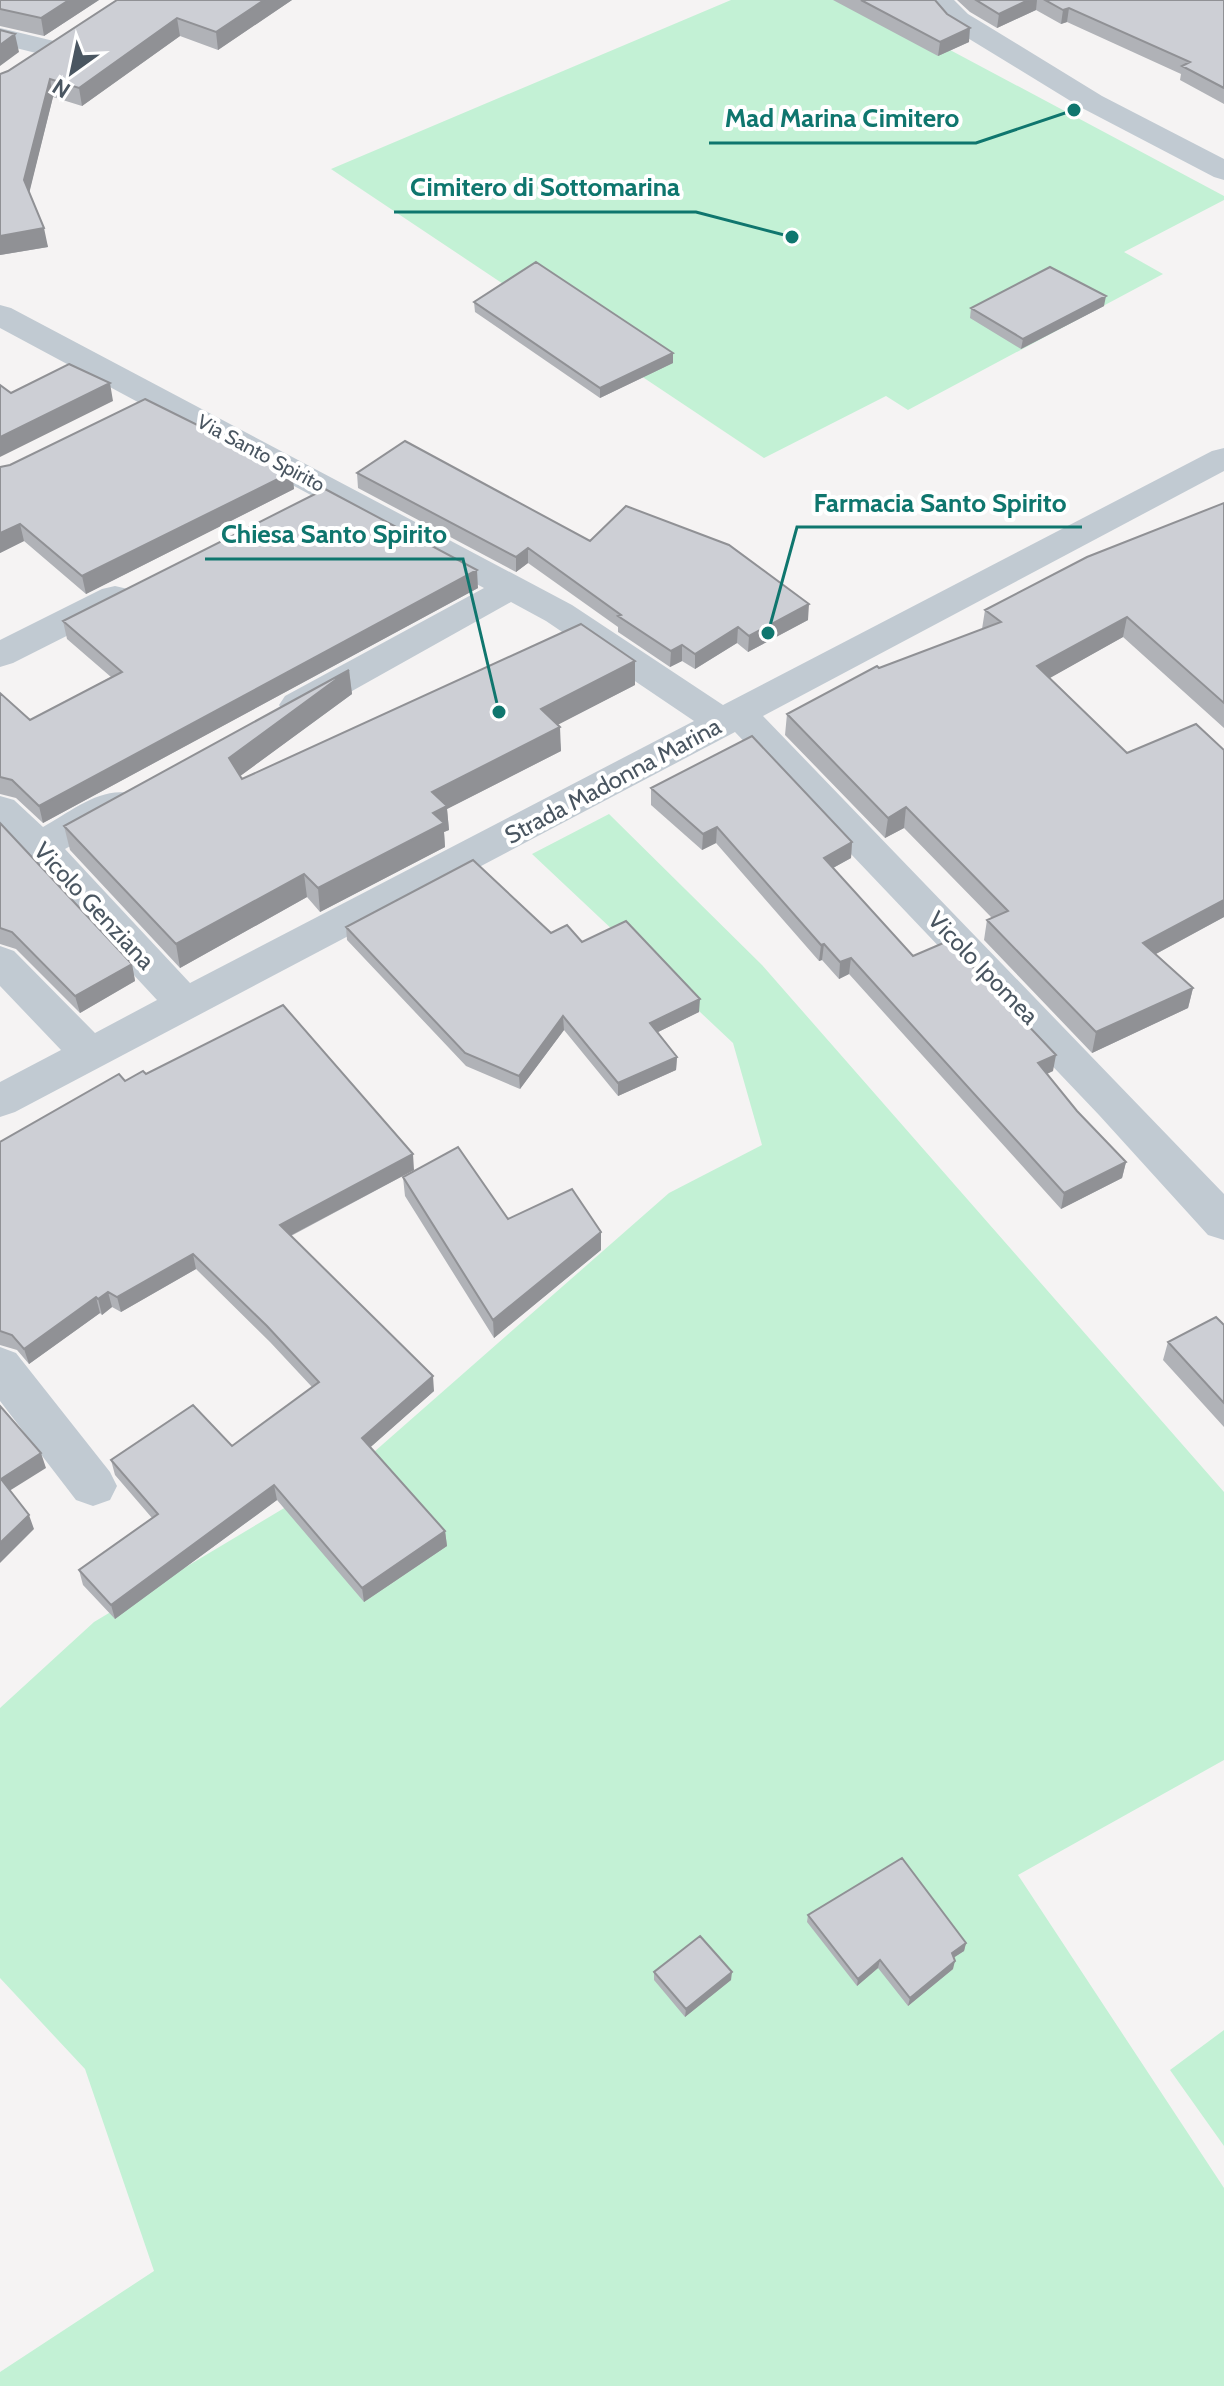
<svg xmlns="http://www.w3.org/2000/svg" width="1224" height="2386" font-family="Cabin,sans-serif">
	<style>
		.green { fill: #c3f1d5 }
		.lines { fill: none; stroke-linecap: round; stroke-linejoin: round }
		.minor { fill: #c1cad2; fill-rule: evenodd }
		.wall { fill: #b0b2b7 }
		.shaded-wall { fill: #909195 }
		.building { fill: #cdcfd5; stroke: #909195; stroke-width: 2 }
		.labels { text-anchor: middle; stroke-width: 8; stroke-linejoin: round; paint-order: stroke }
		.far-street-label { font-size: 20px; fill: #4a5661; stroke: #fff }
		.street-label { font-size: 24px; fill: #4a5661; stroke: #fff }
		.leader { fill: none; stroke: #0f766e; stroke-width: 3 }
		.callout-dot { fill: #0f766e; stroke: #fff; stroke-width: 3 }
		.callout-label { font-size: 26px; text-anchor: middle; font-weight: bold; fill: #0f766e; stroke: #fff; stroke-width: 8; stroke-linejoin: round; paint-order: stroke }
	</style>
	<rect width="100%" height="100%" fill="#f5f3f3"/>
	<path class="green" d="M731 0H897L877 11 1224 196V200L1124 252 1163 274 908 410 886 396 764 458 331 169Z
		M609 814 762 965 1224 1492V1760L1018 1875 1224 2188V2386H0V2372L154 2271 85 2069 0 1978V1708L94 1622 366 1459 669 1193 762 1145 733 1043 532 854Z
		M1224 2030V2146L1170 2070Z"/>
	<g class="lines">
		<path class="minor" d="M925 0H954L968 14 1102 96 1224 159V180L1214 177 1082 108 948 26Z
			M0 28 58 42 62 48 58 54 48 56 0 44Z
			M0 305 11 308 572 605 723 705 1212 451 1224 448V471L763 716 1224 1194V1240L1208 1235 1099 1115 735 732 15 1112 0 1117V1082L61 1050 0 986V946L14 951 95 1033 157 1000 0 831V796L14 800 43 827C69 813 102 785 132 794L137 803 132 812 65 849 190 983 694 721 546 621 511 602 311 714 298 717 285 714 279 705 285 696 484 588 0 328Z
			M115 586 128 589 133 597 128 605 13 663 0 667V640L102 589Z
			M0 1347 16 1353 110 1472 117 1486 110 1500 93 1506 76 1500 0 1401Z"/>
	</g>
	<path class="wall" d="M0 0H99L44 36 0 26Z
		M117 0H292L218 50 180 36 82 106 53 97 29 192 48 247 0 255 8 71Z
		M833 0H935L969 42 938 56Z
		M957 0H1224V104L1180 80 1181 74 1067 22 1061 24 1036 10 997 28 970 12Z
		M474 302 673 353V363L600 398 475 312Z
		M1104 306 1021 349 970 318 971 308Z
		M0 467 292 472 294 489 86 594 24 541 0 553Z
		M357 473 590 541 808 620 748 652 737 643 695 669 682 661 670 667 618 632V627L528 563 516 572 358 488Z
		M1224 503V728L1123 637 1049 678 1127 753 1224 750V917L1156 954 1193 988 1188 1008 1092 1053 984 940 987 920 992 918 904 828 885 838 785 735 787 714 982 629 985 610Z
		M478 588 43 823 16 798 0 794V693L30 720 111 677 67 639 63 621Z
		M349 670 352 694 240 776 242 779 635 685 558 724 561 751 447 809 449 830 444 832 445 847 320 912 307 897 180 968 70 850 64 826Z
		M651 788 852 842 851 858 833 868 913 956 1053 1071 1047 1074 1077 1111 1126 1162 1122 1178 1061 1209 849 974 839 979 822 960 819 961 716 843 702 850 651 805Z
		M0 823 132 964 135 981 80 1013 16 949 0 944Z
		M346 927 551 933 582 942 699 1012 658 1032 677 1057 676 1070 618 1096 564 1030 520 1089 466 1066 347 940Z
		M146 1074 414 1170 291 1236 434 1391 370 1447 445 1531 447 1546 364 1602 277 1500 115 1619 83 1585 79 1570 152 1518 115 1475 111 1460 232 1446 312 1387 270 1342 196 1269 121 1312 112 1307 102 1315 100 1313 29 1364 17 1350 0 1345V1142L125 1081Z
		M403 1177 508 1219 601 1232V1250L494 1338 405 1196Z
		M1224 1325V1427L1163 1360 1168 1342Z
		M808 1915 966 1943 964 1951 953 1958V1969L908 2006 878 1968 857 1986 807 1922Z
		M654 1972 731 1980 685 2017 654 1980Z"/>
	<path class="shaded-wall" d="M69 0H99L44 36 41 18Z
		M264 0H292L218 50 216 32Z
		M1028 0H1037L1036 10 997 28 999 14Z
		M1069 8 1067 22 1061 24 1063 10Z
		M177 18 180 36 82 106 79 88Z
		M970 28 969 42 938 56 940 42Z
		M15 34 19 52 0 66V45Z
		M50 79 53 97 28 198 24 180Z
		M44 228 48 247 0 255V236Z
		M1106 296 1104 306 1021 349 1023 339Z
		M673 353V363L600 398V388Z
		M110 383 113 401 0 457V437Z
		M292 472 294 489 86 594 82 576Z
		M20 524 24 541 0 553V533Z
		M528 548V563L516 572V557Z
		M477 570 478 588 43 823 39 806Z
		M809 604 808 620 748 652 749 636Z
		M1127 617 1123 637 1034 687 1037 666Z
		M738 627 737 643 695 669V654Z
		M682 645V661L670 667 671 651Z
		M635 661V685L542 733 541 709Z
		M349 670 352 694 232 782 229 758Z
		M560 727 561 751 447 809 449 830 444 832 445 847 320 912 318 888 432 792Z
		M906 807 904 828 885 838 888 818Z
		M717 827 716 843 702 850 703 834Z
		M852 842 851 858 822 874 824 858Z
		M304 874 307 897 180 968 176 944Z
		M1224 900V917L1139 963 1143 943Z
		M824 944 822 960 819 961 821 945Z
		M851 958 849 974 839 979 840 962Z
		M132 964 135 981 80 1013 75 996Z
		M1193 988 1188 1008 1092 1053 1096 1032Z
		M700 999 699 1012 650 1036V1023Z
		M563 1016 564 1030 520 1089 519 1076Z
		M1056 1055 1053 1071 1035 1079 1038 1063Z
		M677 1057 676 1070 618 1096V1083Z
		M413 1154 414 1170 282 1240 280 1225Z
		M1126 1162 1122 1178 1061 1209 1064 1193Z
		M601 1232V1250L494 1338 493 1320Z
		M193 1254 196 1269 121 1312 117 1297Z
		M108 1292 112 1307 102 1315 98 1299Z
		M96 1297 100 1313 29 1364 24 1349Z
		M433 1376 434 1391 364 1453 362 1438Z
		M41 1453 46 1468 6 1493 1 1479Z
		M274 1485 277 1500 115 1619 111 1605Z
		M29 1515 34 1529 0 1563V1543Z
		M445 1531 447 1546 364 1602 362 1588Z
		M966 1943 964 1951 950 1960 952 1953Z
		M880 1960 878 1968 857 1986 858 1979Z
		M955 1961 953 1969 908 2006 910 1998Z
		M732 1972 731 1980 685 2017 686 2009Z"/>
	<path class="building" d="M0 0H69L41 18 0 9Z
		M117 0H264L216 32 177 18 79 88 50 79 24 180 44 228 0 236V74L8 71Z
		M861 0H935L947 14 970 28 940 42Z
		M976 0H1028L999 14Z
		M1045 0H1224V88L1182 66 1190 62 1069 8 1063 10Z
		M0 30 15 34 0 45Z
		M536 262 673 353 600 388 474 302Z
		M1050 267 1106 296 1023 339 971 308Z
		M69 364 110 383 0 437V385L11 393Z
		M145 399 292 472 82 576 20 524 0 533V467L10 465Z
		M405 441 590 541 626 506 729 545 809 604 749 636 738 627 695 654 682 645 671 651 618 616 621 615 528 548 516 557 357 473Z
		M325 489 477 570 39 806 12 780 0 777V693L30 720 122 672 63 621Z
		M1224 503V703L1127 617 1037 666 1127 753 1196 724 1224 750V900L1143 943 1193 988 1096 1032 987 920 1008 911 906 807 888 818 787 714 877 666 879 668 1001 622 985 610 1087 557Z
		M581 624 635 661 541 709 560 727 432 792 447 806 433 813 444 823 318 888 304 874 176 944 64 826 349 670 229 758 242 779Z
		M752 736 852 842 824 858 913 956 948 941 1056 1055 1038 1063 1077 1111 1126 1162 1064 1193 851 958 840 962 824 944 821 945 717 827 703 834 651 788Z
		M0 823 132 964 75 996 12 932 0 928Z
		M473 860 551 933 567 925 582 942 626 921 700 999 650 1023 677 1057 618 1083 563 1016 519 1076 465 1053 346 927Z
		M283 1005 413 1154 280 1225 433 1376 362 1438 445 1531 362 1588 274 1485 111 1605 79 1570 158 1514 111 1460 193 1405 232 1446 319 1382 267 1326 193 1254 117 1297 108 1292 98 1299 96 1297 24 1349 12 1335 0 1331V1142L119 1074 125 1081 143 1071 146 1074Z
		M458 1147 508 1219 572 1189 601 1232 493 1320 403 1177Z
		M1216 1317 1224 1325V1403L1168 1342Z
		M0 1406 41 1453 1 1479 29 1515 0 1543Z
		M902 1858 966 1943 952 1953 955 1961 910 1998 880 1960 858 1979 808 1915Z
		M700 1936 732 1972 686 2009 654 1972Z"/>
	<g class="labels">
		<g class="far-street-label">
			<text transform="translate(261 453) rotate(28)" y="7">Via Santo Spirito</text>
		</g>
		<g class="street-label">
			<text transform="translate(613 781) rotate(-28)" y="8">Strada Madonna Marina</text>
			<text transform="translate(94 906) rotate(47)" y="8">Vicolo Genziana</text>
			<text transform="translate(983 968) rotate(46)" y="8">Vicolo Ipomea</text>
		</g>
	</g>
	<path class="leader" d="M1074 110L976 143H709M792 237L696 212H394M768 633L797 527H1082M499 712L463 559H205"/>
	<g class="callout-dot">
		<circle cx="1074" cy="110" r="8"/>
		<circle cx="792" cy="237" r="8"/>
		<circle cx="768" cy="633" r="8"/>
		<circle cx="499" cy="712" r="8"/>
	</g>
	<g class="callout-label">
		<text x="842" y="127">Mad Marina Cimitero</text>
		<text x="545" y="196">Cimitero di Sottomarina</text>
		<text x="940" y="512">Farmacia Santo Spirito</text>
		<text x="334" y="543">Chiesa Santo Spirito</text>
	</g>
	<g transform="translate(72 72) rotate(213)" stroke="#ffffff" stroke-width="6" paint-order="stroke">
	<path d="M0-6L14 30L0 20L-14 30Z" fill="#4a5661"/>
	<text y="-12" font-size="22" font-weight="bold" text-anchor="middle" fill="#4a5661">N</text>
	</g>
</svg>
